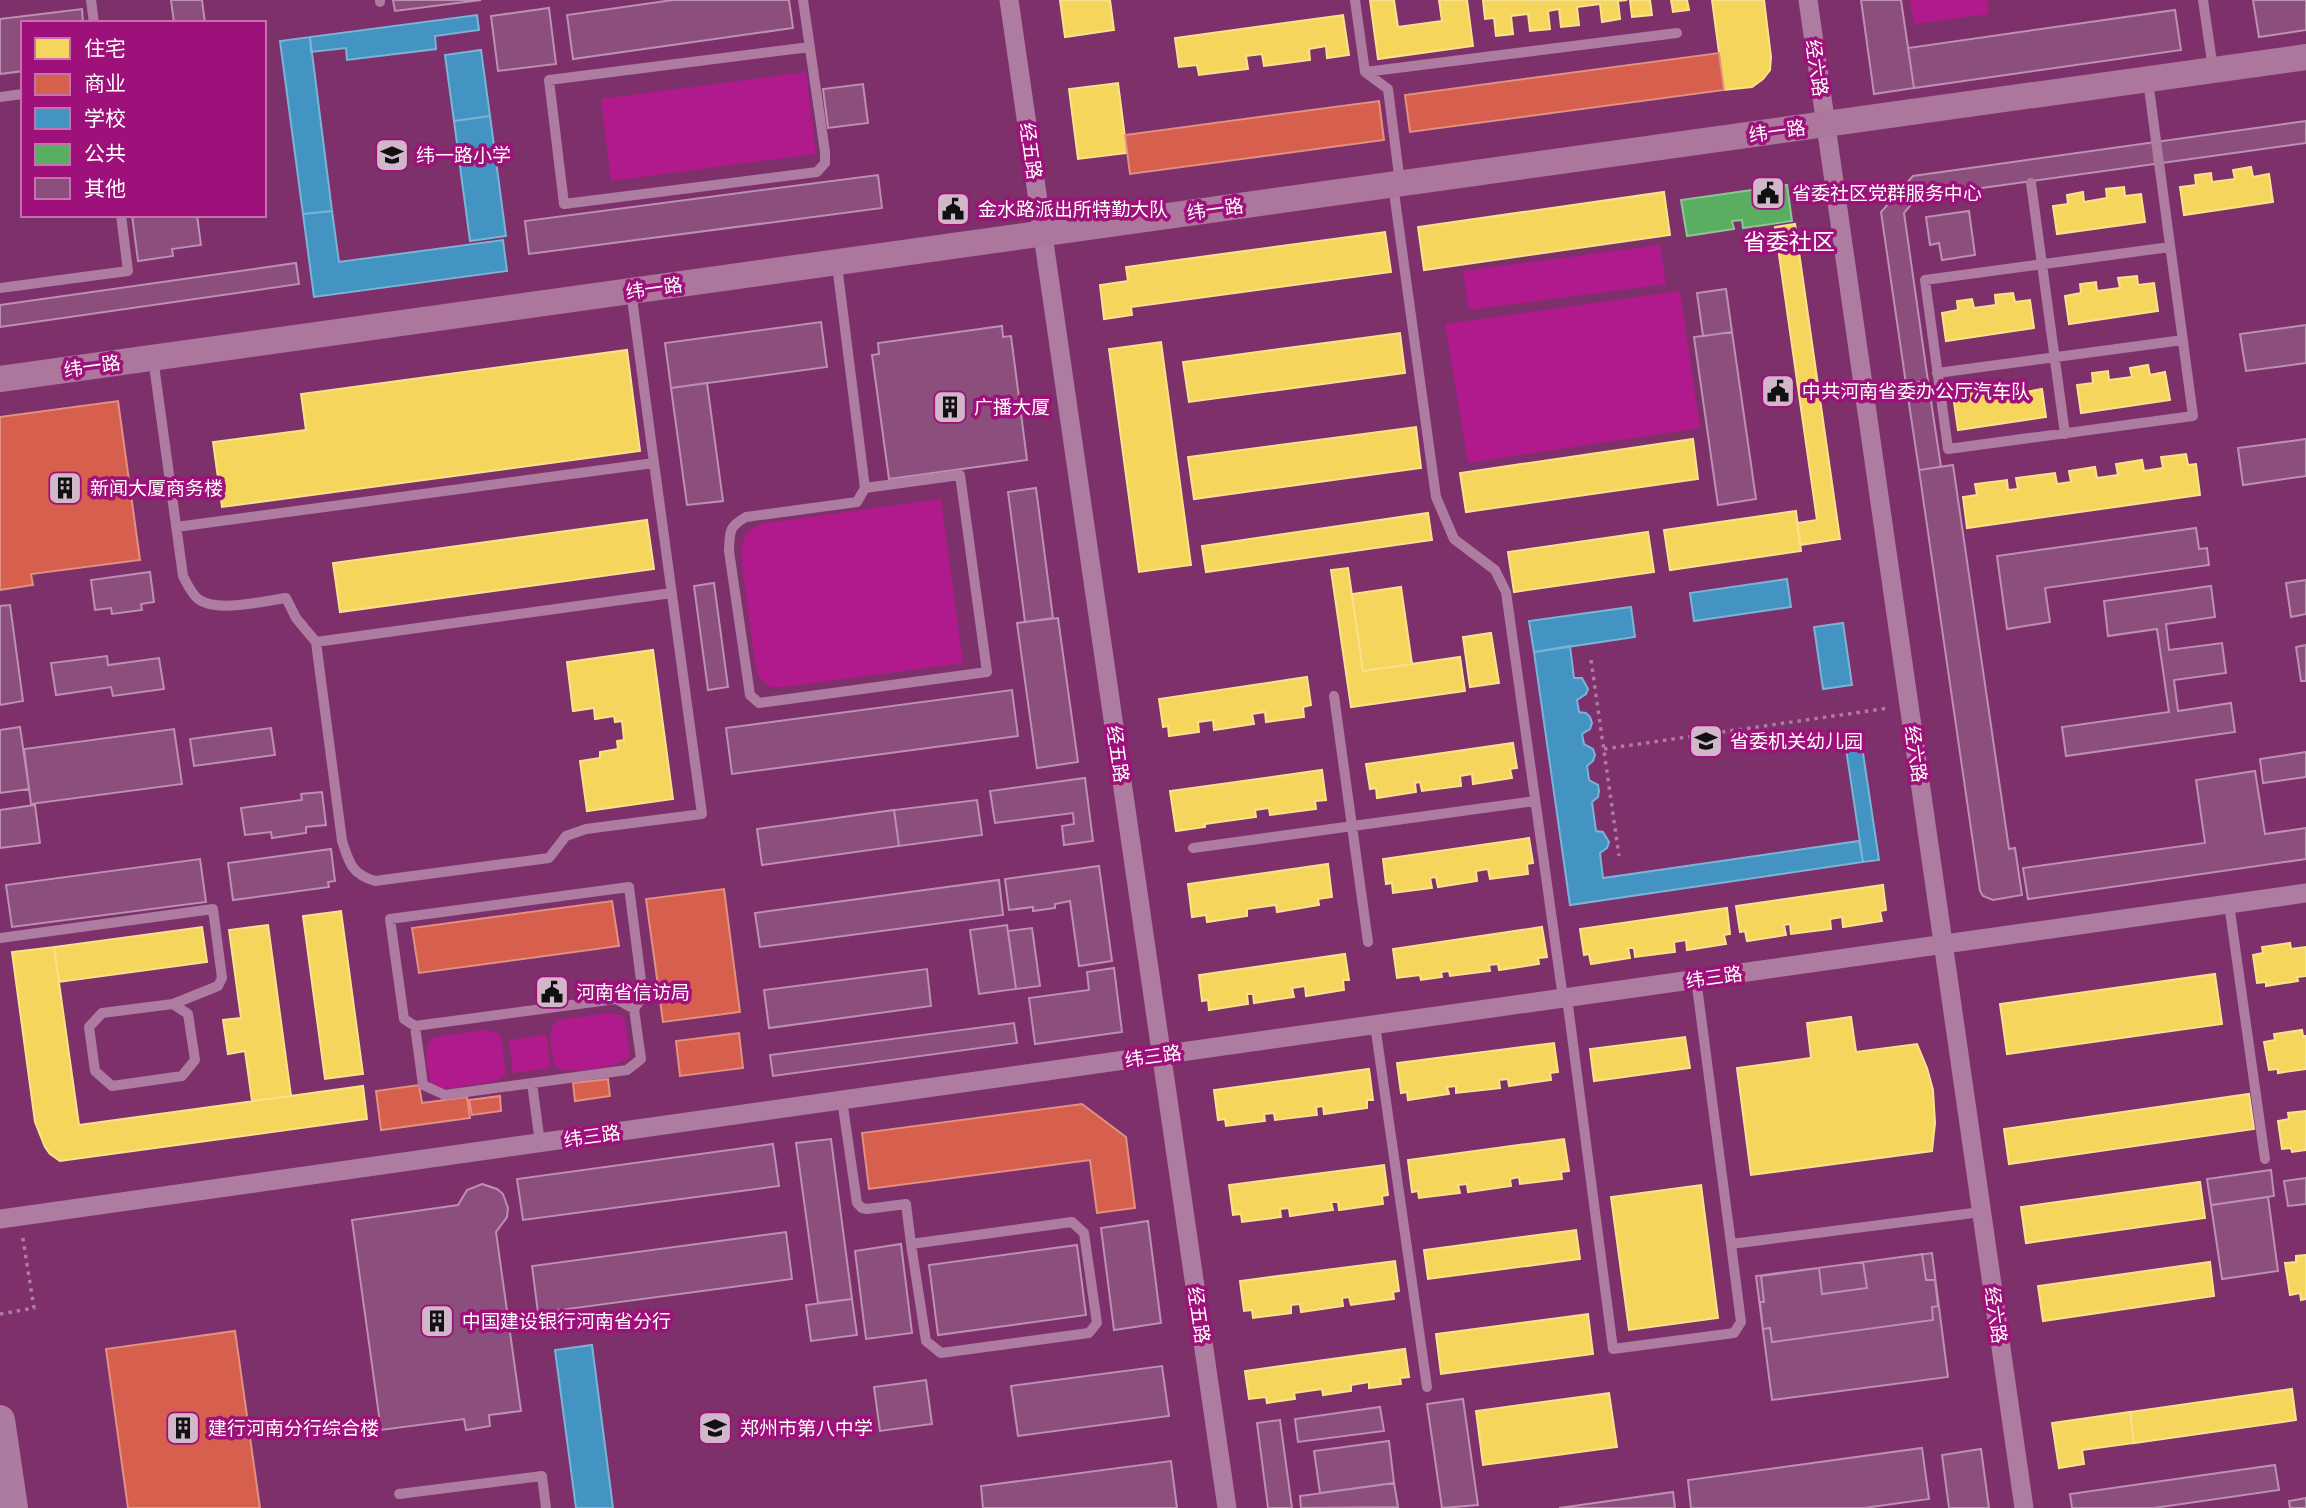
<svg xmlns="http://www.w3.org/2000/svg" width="2306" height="1508" font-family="Lato,'Noto Sans SC',sans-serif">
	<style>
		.green { fill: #b11a8d }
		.homes { fill: #f6d55c; stroke: #f9e28d; stroke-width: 2 }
		.shops { fill: #d6604d; stroke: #e29082; stroke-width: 2 }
		.schools { fill: #4393c3; stroke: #7bb3d5; stroke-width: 2 }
		.public { fill: #5aae61; stroke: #8cc690; stroke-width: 2 }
		.building { fill: #8c4e7d; stroke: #bc90b1; stroke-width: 2 }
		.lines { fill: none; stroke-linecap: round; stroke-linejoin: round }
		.path { stroke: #ae7ba1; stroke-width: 3.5; stroke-dasharray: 3.5 5; stroke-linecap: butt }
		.lane { stroke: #ae7ba1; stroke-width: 10 }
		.street { stroke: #ae7ba1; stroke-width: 19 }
		.secondary { stroke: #ac769d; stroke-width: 26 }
		.primary { stroke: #ad7aa0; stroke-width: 30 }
		.labels { text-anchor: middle; stroke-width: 7; stroke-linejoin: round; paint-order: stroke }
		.street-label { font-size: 19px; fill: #fff; stroke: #9e107a }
		.poi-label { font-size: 19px; fill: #fff; stroke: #9e107a; text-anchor: start }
		.quarter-label { font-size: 23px; fill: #fff; stroke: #9e107a }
	</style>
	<rect width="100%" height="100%" fill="#7e306a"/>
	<path class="green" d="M1910 0H1987L1989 14 1914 24Z
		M806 72 816 154 611 181 601 99Z
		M1660 245 1666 284 1469 310 1463 271Z
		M1680 291 1700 428 1468 463 1445 324Z
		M941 499 963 663 783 687H771L760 679 755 664 742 563V543L748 531 765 523Z
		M608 1013 620 1015 625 1020 630 1057C618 1068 569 1075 555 1067 553 1053 544 1028 559 1020Z
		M484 1030 496 1032 501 1037 506 1075 493 1082 442 1089 431 1085C429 1070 420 1045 435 1037Z
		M546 1035 551 1068 513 1073 509 1040Z"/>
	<path class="homes" d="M1060 0H1110L1114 30 1065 37Z
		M1370 0H1394L1398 27 1442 21 1439 0H1467L1473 46 1378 59Z
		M1483 0H1627L1618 1 1620 19 1602 22 1600 4 1577 7 1579 25 1561 27 1559 9 1548 11 1550 29 1530 31 1528 14 1511 16 1513 34 1496 36 1494 18 1485 19Z
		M1630 0H1650L1652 15 1632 17Z
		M1671 0H1687L1689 10 1673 12Z
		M1712 0H1764L1771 57 1770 70 1763 79 1752 87 1724 90Z
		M1343 15 1349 55 1327 58 1326 46 1309 49 1310 60 1264 66 1262 54 1246 56 1248 69 1199 75 1197 65 1179 67 1175 38Z
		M1118 83 1127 153 1078 159 1069 89Z
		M2251 167 2253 177 2269 174 2273 202 2184 215 2180 187 2196 185 2195 175 2211 173 2212 182 2235 179 2233 170Z
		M2124 187 2125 196 2141 194 2145 222 2057 234 2053 206 2068 204 2067 195 2083 192 2084 202 2107 198 2106 189Z
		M1664 192 1670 235 1424 270 1418 227Z
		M1795 224 1840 539 1800 545 1797 523 1817 520 1775 227Z
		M1385 232 1391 272 1131 307 1132 315 1104 319 1100 285 1128 281 1126 267Z
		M2137 276 2138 285 2154 283 2158 311 2069 324 2065 296 2081 293 2080 284 2096 282 2097 291 2120 288 2118 278Z
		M2013 293 2015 302 2030 300 2034 328 1946 341 1942 313 1958 310 1957 301 1972 299 1974 308 1996 305 1995 295Z
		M1400 333 1405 373 1189 402 1183 362Z
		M1161 342 1191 565 1139 572 1109 349Z
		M627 350 640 451 222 507 213 442 306 430 301 394Z
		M2148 365 2150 375 2165 372 2170 400 2081 413 2077 385 2093 383 2092 373 2108 371 2109 380 2132 377 2130 368Z
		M2025 382 2026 392 2042 389 2046 417 1958 430 1954 402 1970 400 1968 390 1984 388 1986 398 2008 394 2007 385Z
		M1416 427 1421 468 1194 499 1188 457Z
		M1693 439 1698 479 1466 512 1460 473Z
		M2186 454 2188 465 2196 464 2200 495 1967 528 1963 497 1977 495 1975 484 2007 480 2008 490 2018 489 2016 478 2055 473 2057 484 2071 482 2069 471 2095 467 2097 478 2118 475 2116 464 2142 460 2144 471 2163 468 2161 457Z
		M1796 511 1801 551 1670 570 1664 530Z
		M1428 513 1432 540 1206 572 1202 546Z
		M647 520 654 569 340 612 333 563Z
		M1648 532 1654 572 1514 592 1508 552Z
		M1348 568 1363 671 1460 657 1465 691 1351 707 1331 570Z
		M1401 587 1412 664 1363 671 1352 594Z
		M1491 633 1499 683 1470 687 1463 637Z
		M653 650 673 799 587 811 580 761 600 758V752L618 749 617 741 624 740 622 721 615 722 614 716 595 719 594 708 573 711 567 662Z
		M1307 677 1311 705 1303 707 1304 717 1266 722 1265 712 1252 714 1254 724 1214 730 1213 720 1198 722 1199 732 1169 736 1168 726 1163 727 1159 699Z
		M1513 743 1517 768 1510 769 1512 778 1473 784 1472 774 1460 776 1461 786 1422 791 1420 782 1415 783 1416 792 1377 798 1376 788 1370 789 1366 764Z
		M1322 770 1326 800 1315 801 1316 809 1270 815 1269 808 1255 810 1256 817 1205 824V827L1176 831 1170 791Z
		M1529 838 1533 863 1527 864 1528 874 1490 879 1488 869 1476 871 1477 881 1438 887 1436 877 1430 878 1432 888 1393 893 1392 883 1386 884 1383 859Z
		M1328 864 1332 897 1318 899 1319 905 1277 912 1276 905 1247 909V916L1207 922 1206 915 1192 917 1188 884Z
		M1883 885 1886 910 1880 911 1882 921 1843 927 1842 917 1830 919 1831 929 1791 934 1790 924 1784 925 1786 935 1747 941 1745 931 1740 932 1736 906Z
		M1727 908 1730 934 1724 935 1726 944 1687 950 1686 940 1674 942 1675 952 1635 957 1634 948H1628L1630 958 1591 964 1589 954 1584 955 1580 929Z
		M341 911 363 1074 325 1079 303 916Z
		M268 925 291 1096 252 1101 245 1051 228 1054 223 1020 241 1018 229 930Z
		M202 927 207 962 59 982 54 947Z
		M1542 927 1547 957 1538 958 1539 964 1499 970 1498 964 1489 965 1490 971 1450 976 1449 971 1441 972 1442 977 1421 980 1420 975 1397 978 1393 949Z
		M2290 943 2291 949 2306 947V976L2297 977 2298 981 2266 986V982L2257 983 2253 955 2263 953 2262 947Z
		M54 947 79 1125 363 1086 367 1119 60 1161 50 1154 45 1147 35 1122 12 952Z
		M1345 954 1349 980H1343L1344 990 1306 996 1305 986 1292 988 1294 997 1254 1003 1253 994H1247L1248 1004 1209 1010 1208 1000 1202 1001 1199 975Z
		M2215 974 2222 1024 2007 1054 2000 1004Z
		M1851 1017 1856 1052 1917 1044 1927 1068 1933 1090 1935 1123 1932 1151 1751 1175 1737 1068 1811 1058 1807 1023Z
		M2302 1030 2303 1036H2306V1069L2278 1073V1069L2269 1070 2264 1042 2275 1040 2274 1034Z
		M1685 1037 1690 1068 1594 1081 1590 1049Z
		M1554 1043 1558 1072 1550 1073 1551 1080 1509 1086 1508 1079 1499 1080 1500 1088 1456 1093V1086L1447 1087 1449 1094 1408 1100 1407 1092 1401 1093 1397 1063Z
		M1369 1069 1373 1100H1367V1108L1324 1114 1323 1106 1316 1107 1317 1115 1275 1120 1274 1113 1264 1114 1265 1121 1226 1126 1225 1119 1218 1120 1214 1090Z
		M2249 1094 2254 1129 2009 1164 2004 1129Z
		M2306 1111V1150L2292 1152 2291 1148 2282 1149 2278 1121 2289 1119 2288 1113Z
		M1564 1139 1569 1171 1561 1172 1562 1179 1520 1184 1519 1177 1510 1179 1511 1186 1468 1192 1467 1184 1458 1185 1460 1193 1419 1198 1418 1191 1412 1192 1408 1160Z
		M1384 1165 1388 1195 1382 1196 1383 1204 1339 1210 1338 1202H1331L1333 1210 1290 1216 1289 1208 1280 1209 1281 1217 1242 1222 1241 1214 1233 1215 1229 1185Z
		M2200 1182 2205 1218 2026 1243 2021 1207Z
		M1701 1185 1718 1318 1629 1330 1611 1197Z
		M1576 1230 1580 1259 1428 1279 1424 1250Z
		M2306 1255V1299L2301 1300 2300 1293 2290 1295 2285 1263 2296 1262V1256Z
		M1395 1261 1399 1291 1393 1292 1394 1299 1351 1305 1349 1297 1342 1298 1343 1306 1301 1312 1300 1304 1291 1305V1313L1253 1318 1252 1310 1244 1311 1240 1281Z
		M2210 1262 2214 1296 2043 1321 2038 1286Z
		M1588 1314 1593 1354 1441 1374 1436 1334Z
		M1405 1349 1409 1377 1400 1378 1401 1384 1369 1388V1382L1351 1385V1391L1323 1395 1322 1389 1294 1393 1295 1399 1267 1403 1266 1397 1249 1399 1245 1371Z
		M2292 1389 2296 1420 2134 1443 2130 1412Z
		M1609 1393 1617 1447 1483 1465 1476 1411Z
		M2130 1412 2134 1443 2082 1450 2084 1464 2059 1468 2052 1423Z"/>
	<path class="shops" d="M1719 53 1724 90 1410 132 1405 95Z
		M1379 101 1384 140 1130 174 1125 135Z
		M118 401 140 560 31 574 33 585 0 590V417Z
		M724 889 740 1012 663 1022 646 899Z
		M612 901 619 946 419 973 412 928Z
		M739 1033 743 1068 680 1076 676 1041Z
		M608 1079 610 1096 575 1101 573 1083Z
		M419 1085 422 1103 467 1097 470 1118 381 1130 376 1091Z
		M500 1096 501 1111 472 1115 469 1100Z
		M1082 1104 1126 1137 1135 1208 1097 1213 1090 1160 869 1189 862 1133Z
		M235 1331 260 1508H128L106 1349Z"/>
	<path class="schools" d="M477 15 479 30 435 36 436 49 347 60 346 48 311 52 310 37Z
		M310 37 332 211 303 214 280 41Z
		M481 50 490 116 454 121 445 55Z
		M490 116 506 236 470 241 454 121Z
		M332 211 339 262 503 240 507 271 314 297 303 214Z
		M1787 579 1791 607 1694 621 1690 593Z
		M1631 607 1635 637 1534 652 1529 621Z
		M1843 623 1852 685 1823 689 1814 627Z
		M1570 646 1574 678H1582L1588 689 1586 694 1577 700 1579 712 1586 713 1590 717 1592 723 1590 729 1582 734 1584 744 1593 749 1595 755 1593 761 1587 766 1589 780 1598 785 1599 791 1598 797 1592 802 1596 831 1603 832 1609 842 1607 848 1600 853 1603 878 1859 841 1863 862 1570 905 1534 652Z
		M1861 740 1879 860 1863 862 1845 742Z
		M592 1345 613 1508H576L555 1350Z"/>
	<path class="public" d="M1787 185 1792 221 1743 228 1742 220 1732 221 1734 229 1687 236 1681 200Z"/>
	<path class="building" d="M171 0H202L205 23H174Z
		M393 0H481L395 11Z
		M673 0H789L793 28 573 59 567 15Z
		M1861 0H1901L1914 88 1874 94Z
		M2253 0H2306V30L2259 37Z
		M549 8 556 64 498 71 491 16Z
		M82 9 83 23H23V71L0 74V19Z
		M2175 10 2181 50 1914 88 1908 48Z
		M863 84 868 123 828 128 823 89Z
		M2306 121V143L1917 197 1904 213 1928 381 1906 384 1881 212 1913 176Z
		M878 175 882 208 529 254 525 221Z
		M1969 211 1975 255 1942 260 1939 243 1930 245 1926 217Z
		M132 215H197L201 245 172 249 173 256 138 261Z
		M296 263 299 284 0 327V305Z
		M1726 289 1732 332 1703 336 1697 293Z
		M821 322 827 367 671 388 665 343Z
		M2306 325V363L2246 371 2240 334Z
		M1002 326 1003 337 1011 336 1027 460 889 479 872 355 879 354 878 343Z
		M1732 332 1756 499 1718 505 1694 337Z
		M1928 381 1941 467 1919 470 1906 384Z
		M707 383 723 501 687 505 671 388Z
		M2306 439V476L2243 485 2238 448Z
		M1953 465 2009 849 2015 848 2022 895 1993 900 1983 896 1980 891 1919 470Z
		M1036 488 1053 618 1025 622 1008 492Z
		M2196 528 2199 549 2207 548 2209 565 2045 588 2050 622 2007 629 1997 556Z
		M150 572 154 602 141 604 142 610 112 614 111 608 95 610 91 580Z
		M2306 580V614L2291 617 2286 583Z
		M714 583 728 687 708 690 694 586Z
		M2211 586 2215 617 2166 624 2169 650 2222 643 2226 673 2174 680 2178 711 2231 703 2235 732 2066 756 2062 727 2169 712 2157 629 2108 636 2104 601Z
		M10 605 23 701 0 705V606Z
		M1058 618 1078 762 1037 768 1017 623Z
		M2306 645V681H2301L2296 647Z
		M107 656 108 665 159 658 164 689 113 696 111 687 56 695 51 663Z
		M1012 690 1018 736 732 774 726 728Z
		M20 727 29 789 0 793V730Z
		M271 728 275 755 194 766 190 739Z
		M174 729 182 784 31 804 24 749Z
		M2306 752V777L2263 783 2260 759Z
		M2255 771 2265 834 2306 828V859L2028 899 2023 868 2205 843 2196 780Z
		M1085 778 1093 841 1064 845 1062 826 1074 824 1073 813 995 823 990 791Z
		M322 792 326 825 306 827V833L272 838 271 832 245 835 241 808 302 800 301 794Z
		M977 800 982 835 899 846 894 810Z
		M35 805 40 843 0 848V810Z
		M894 810 899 846 762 865 757 829Z
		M331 849 335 881 328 882 329 887 233 900 228 863Z
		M200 859 206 902 12 927 6 885Z
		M1099 866 1112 961 1079 966 1070 901 1055 904V908L1033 911V907L1009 910 1005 879Z
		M999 880 1003 915 760 947 755 913Z
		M1007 925 1016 989 979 994 970 930Z
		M1032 928 1040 986 1016 989 1008 931Z
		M1114 968 1122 1032 1035 1044 1029 998 1089 990 1087 972Z
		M927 969 931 1006 769 1028 764 990Z
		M1014 1023 1017 1043 773 1076 770 1055Z
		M831 1139 852 1299 818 1303 796 1143Z
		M773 1144 779 1186 523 1220 517 1179Z
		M2271 1170 2274 1196 2211 1205 2207 1179Z
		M2306 1178V1204L2288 1206 2284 1181Z
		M482 1184 497 1189 503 1194 508 1208 507 1217 496 1232 521 1411 489 1415 490 1426 466 1430 464 1419 381 1430 352 1220 458 1205 467 1190Z
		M2268 1197 2278 1271 2222 1279 2211 1205Z
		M1148 1221 1161 1323 1114 1330 1101 1228Z
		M786 1232 792 1279 538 1313 532 1266Z
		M901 1244 912 1333 866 1339 855 1251Z
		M1077 1245 1086 1315 938 1335 929 1265Z
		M1932 1253 1948 1377 1772 1400 1756 1276Z
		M1922 1254 1926 1280H1935L1938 1306 1932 1307 1933 1320 1772 1342 1770 1328 1763 1329 1760 1302H1764L1761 1276 1819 1268 1822 1294 1867 1288 1863 1262Z
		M852 1299 857 1335 811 1341 806 1305Z
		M1162 1366 1169 1416 1018 1436 1011 1386Z
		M926 1380 932 1424 880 1431 874 1387Z
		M1463 1399 1478 1505 1442 1508 1427 1404Z
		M1380 1407 1384 1431 1298 1442 1295 1419Z
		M1280 1420 1292 1508H1268L1257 1423Z
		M1389 1441 1394 1483 1320 1493 1314 1451Z
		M1922 1448 1929 1499 1864 1508H1691L1688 1480Z
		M1981 1449 1989 1508H1949L1942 1455Z
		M1171 1461 1177 1508H983L981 1486Z
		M2275 1465 2279 1490 2154 1508H2072L2070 1494Z
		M1394 1483 1398 1507 1301 1508 1300 1496Z
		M1673 1492 1675 1508H1559Z
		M2306 1498V1508H2290L2289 1501Z"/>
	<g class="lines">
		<path class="path" d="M1591 660 1619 856
			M1604 749 1889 708
			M0 1314 34 1308 22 1233"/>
		<path class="lane" d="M91 0 94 23
			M380 0V2
			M803 0 825 152V163L817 172 564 204 549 80 810 47
			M1355 0 1365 72 1388 89 1400 183
			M2203 0 2213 69
			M1365 72 1677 33
			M2148 81 2193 416 1948 449 1925 280 2170 247
			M0 97 23 94
			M2031 183 2065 434
			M1393 185 1436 497 1454 539 1495 570 1506 592 1563 998
			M837 265 865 488 857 502 746 517C728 527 730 532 729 551L750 695 759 703 987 672 960 475 865 488
			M0 288 128 271 121 215
			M153 358 183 576C187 584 191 593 198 599 216 613 264 601 286 598L296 618 316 642 342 841C349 862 351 874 375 881L549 858 566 836 586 829 702 814 654 463
			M1937 373 2183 340
			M176 527 654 463 631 291
			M316 642 672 593
			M1334 696 1368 942
			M1193 848 1535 801
			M2229 904 2265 1159
			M0 938 213 909 222 978 218 986 173 1004
			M1696 979 1731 1244
			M1567 998 1613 1349 1734 1333 1741 1322 1731 1244 1981 1212
			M616 999 634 1009 641 1059 627 1070 445 1095 423 1085 415 1026Z
			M173 1004 188 1014 195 1060 182 1076 112 1086 95 1071 89 1027 102 1013Z
			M1375 1025 1427 1387
			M415 1026 404 1019 390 919 629 887 643 996 634 1009
			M532 1083 540 1143
			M842 1100 857 1203 862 1208 867 1209 906 1204 911 1244
			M1072 1222 1084 1233 1097 1323 1089 1333 941 1353 926 1341 911 1244Z
			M399 1494 542 1476 546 1508"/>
		<path class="street" d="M1009 0 1227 1508
			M1808 0 2024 1508
			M0 1219 2306 893"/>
		<path class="secondary" d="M0 379 2306 57"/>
		<path class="primary" d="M0 1420 13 1508"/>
	</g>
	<defs>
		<g id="school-square" transform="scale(1.75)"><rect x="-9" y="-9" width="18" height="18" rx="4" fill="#d2b7cb" stroke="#9e107a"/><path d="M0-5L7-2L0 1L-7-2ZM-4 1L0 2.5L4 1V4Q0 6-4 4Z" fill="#111"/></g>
		<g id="civic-square" transform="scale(1.75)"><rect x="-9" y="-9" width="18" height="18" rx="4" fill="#d2b7cb" stroke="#9e107a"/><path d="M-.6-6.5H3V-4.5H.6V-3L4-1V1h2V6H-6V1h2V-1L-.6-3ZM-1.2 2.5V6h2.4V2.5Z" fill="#111"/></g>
		<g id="building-square" transform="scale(1.75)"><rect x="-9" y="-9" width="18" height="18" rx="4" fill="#d2b7cb" stroke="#9e107a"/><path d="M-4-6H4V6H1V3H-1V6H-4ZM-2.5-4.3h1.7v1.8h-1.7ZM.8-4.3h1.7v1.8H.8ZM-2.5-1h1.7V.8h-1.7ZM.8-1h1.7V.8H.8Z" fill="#111"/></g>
	</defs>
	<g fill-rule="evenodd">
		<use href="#school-square" x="392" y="155"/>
		<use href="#civic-square" x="1768" y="193"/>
		<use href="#civic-square" x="953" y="209"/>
		<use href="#civic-square" x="1778" y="391"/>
		<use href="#building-square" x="950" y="407"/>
		<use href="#building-square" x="65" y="488"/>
		<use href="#school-square" x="1706" y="741"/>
		<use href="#civic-square" x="552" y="992"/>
		<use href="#building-square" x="437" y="1321"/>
		<use href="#building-square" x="183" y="1428"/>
		<use href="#school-square" x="715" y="1428"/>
	</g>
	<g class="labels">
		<g class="street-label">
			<text transform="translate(1817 68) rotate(82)" y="7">经六路</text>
			<text transform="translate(1777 131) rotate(-8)" y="7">纬一路</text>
			<text transform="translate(1031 151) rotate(82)" y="7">经五路</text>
			<text transform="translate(1215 209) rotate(-8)" y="7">纬一路</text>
			<text transform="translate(654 288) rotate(-8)" y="7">纬一路</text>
			<text transform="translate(92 366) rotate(-8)" y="7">纬一路</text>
			<text transform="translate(1118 754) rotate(82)" y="7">经五路</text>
			<text transform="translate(1916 754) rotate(82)" y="7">经六路</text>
			<text transform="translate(1714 977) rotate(-8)" y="7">纬三路</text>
			<text transform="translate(1153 1056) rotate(-8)" y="7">纬三路</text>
			<text transform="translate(592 1136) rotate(-8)" y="7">纬三路</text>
			<text transform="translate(1199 1315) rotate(82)" y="7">经五路</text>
			<text transform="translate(1996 1315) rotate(82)" y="7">经六路</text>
		</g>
		<g class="poi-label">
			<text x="416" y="162">纬一路小学</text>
			<text x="1792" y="200">省委社区党群服务中心</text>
			<text x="978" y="216">金水路派出所特勤大队</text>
			<text x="1802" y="398">中共河南省委办公厅汽车队</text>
			<text x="974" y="414">广播大厦</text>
			<text x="90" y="495">新闻大厦商务楼</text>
			<text x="1730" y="748">省委机关幼儿园</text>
			<text x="576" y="999">河南省信访局</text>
			<text x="462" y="1328">中国建设银行河南省分行</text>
			<text x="208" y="1435">建行河南分行综合楼</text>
			<text x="740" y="1435">郑州市第八中学</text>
		</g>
		<g class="quarter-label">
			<text x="1789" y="250">省委社区</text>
		</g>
	</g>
	<rect x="21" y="21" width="245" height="196" fill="#9e107a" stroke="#c570af" stroke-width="2"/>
	<rect x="35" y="38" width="35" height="21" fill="#f6d55c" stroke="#c570af" stroke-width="2"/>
	<text x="84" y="56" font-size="21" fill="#ffffff">住宅</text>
	<rect x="35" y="74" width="35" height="21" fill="#d6604d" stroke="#c570af" stroke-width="2"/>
	<text x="84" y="91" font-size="21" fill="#ffffff">商业</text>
	<rect x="35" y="108" width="35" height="21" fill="#4393c3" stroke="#c570af" stroke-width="2"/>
	<text x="84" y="126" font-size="21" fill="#ffffff">学校</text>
	<rect x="35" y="144" width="35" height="21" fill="#5aae61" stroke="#c570af" stroke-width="2"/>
	<text x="84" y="161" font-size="21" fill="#ffffff">公共</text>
	<rect x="35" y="178" width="35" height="21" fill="#8c4e7d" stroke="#c570af" stroke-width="2"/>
	<text x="84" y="196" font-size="21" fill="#ffffff">其他</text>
</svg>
